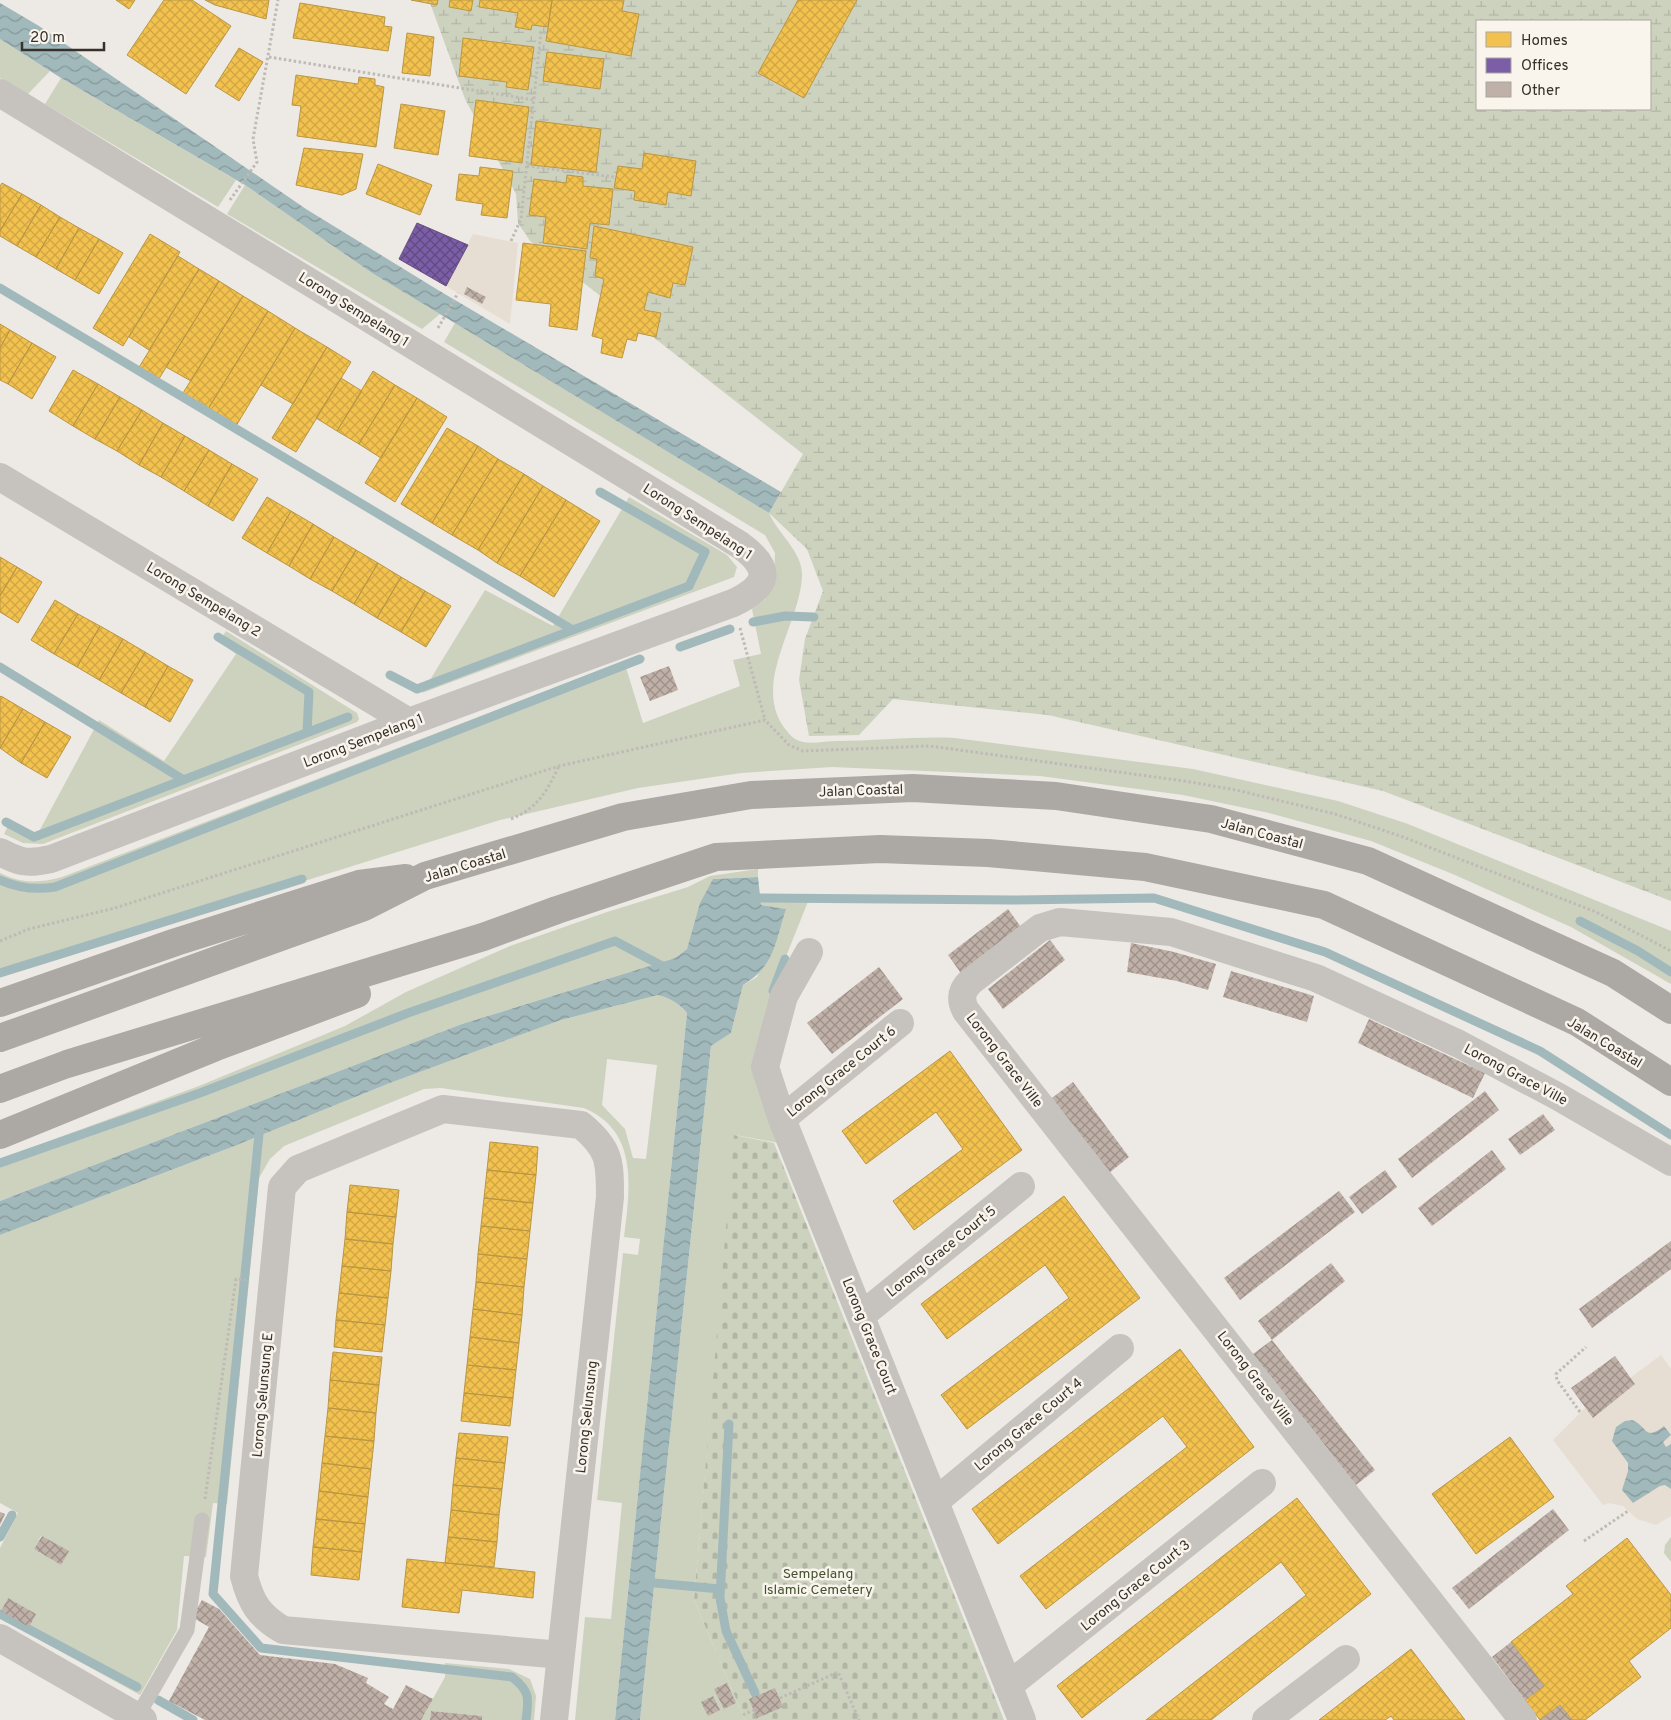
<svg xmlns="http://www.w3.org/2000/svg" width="1671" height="1720" font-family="Overpass,sans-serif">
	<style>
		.green { fill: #cdd2bf; fill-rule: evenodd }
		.wetland { fill: url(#wetland-marsh); fill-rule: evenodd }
		.cemetery { fill: url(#cemetery-stones) }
		.plaza { fill: #e6ded2 }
		.water { fill: url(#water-waves) }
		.homes { fill: url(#homes-cross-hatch); stroke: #ba9644 }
		.offices { fill: url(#offices-cross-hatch); stroke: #675082 }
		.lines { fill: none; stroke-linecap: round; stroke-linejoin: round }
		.stream { stroke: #a2b9bc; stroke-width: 9 }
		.building { fill: url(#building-cross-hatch) }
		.path { stroke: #bfbab5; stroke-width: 3; stroke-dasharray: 2.5 2.5; stroke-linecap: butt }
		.lane { stroke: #c6c2bd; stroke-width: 15 }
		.street { stroke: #c6c2bd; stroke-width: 28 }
		.highway { stroke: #aca8a3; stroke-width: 28 }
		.labels { text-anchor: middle; stroke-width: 5; stroke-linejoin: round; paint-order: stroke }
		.street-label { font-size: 14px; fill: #37302b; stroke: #f9f4ec }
		.park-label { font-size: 14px; fill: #435331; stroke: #f9f4ec }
	</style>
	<defs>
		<pattern id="wetland-marsh" width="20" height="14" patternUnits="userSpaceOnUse" patternTransform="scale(1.25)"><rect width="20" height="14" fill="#cdd2bf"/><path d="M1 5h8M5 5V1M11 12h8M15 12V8" fill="none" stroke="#b1b5a4"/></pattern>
		<pattern id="cemetery-stones" width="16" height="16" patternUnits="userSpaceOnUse" patternTransform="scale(1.25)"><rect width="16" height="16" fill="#cdd2bf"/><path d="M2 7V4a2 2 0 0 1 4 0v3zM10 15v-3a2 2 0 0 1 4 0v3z" fill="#b1b5a4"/></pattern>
		<pattern id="water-waves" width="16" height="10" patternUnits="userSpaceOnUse" patternTransform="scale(1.25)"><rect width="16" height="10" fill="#a2b9bc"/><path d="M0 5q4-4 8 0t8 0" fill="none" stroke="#859799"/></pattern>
		<pattern id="homes-cross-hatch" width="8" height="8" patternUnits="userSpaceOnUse" patternTransform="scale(1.25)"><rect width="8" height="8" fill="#f2c14e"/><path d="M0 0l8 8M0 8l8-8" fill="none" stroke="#d0a644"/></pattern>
		<pattern id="offices-cross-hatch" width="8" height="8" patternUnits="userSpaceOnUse" patternTransform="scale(1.25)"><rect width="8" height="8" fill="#7b5ea7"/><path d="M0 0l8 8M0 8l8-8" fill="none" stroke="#604a80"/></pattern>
		<pattern id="building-cross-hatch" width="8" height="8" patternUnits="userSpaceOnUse" patternTransform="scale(1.25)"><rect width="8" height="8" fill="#bfb0a8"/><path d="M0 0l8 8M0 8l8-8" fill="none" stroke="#9c9089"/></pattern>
	</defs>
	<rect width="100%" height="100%" fill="#ede9e4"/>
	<path class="green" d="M0 39 50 71 27 95 0 78Z
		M61 78 236 180 218 207 45 104Z
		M245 185 372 273 440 314 422 329 227 214Z
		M455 323 769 513C778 534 803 552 802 576 800 624 753 681 783 726 789 734 793 740 803 742 814 744 827 741 837 741 877 741 916 736 955 738L1193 769 1338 801 1408 824 1671 931V984L1571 927 1455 875 1371 841 1269 813 1183 795 1040 776 832 767 741 773 638 788 500 820 0 976V873C21 884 41 883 62 877L624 661 643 723 740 686 733 660 761 654 752 609 765 599 774 579 775 553 765 535 444 342Z
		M629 497 727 555 737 567 734 577 422 693 485 590 553 626Z
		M226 631 357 713 359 719 357 722 43 844 23 843 4 834 8 826 35 839 99 720 164 761 236 654 219 642Z
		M758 869V877L713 879 687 949 675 958 462 1024 0 1201V1159L199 1086 345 1026 406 992 510 946 607 912 688 887 710 876Z
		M761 898 809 899 785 959 766 1013 779 1143 735 1135 694 1600 745 1720H640L711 1046 731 1033 743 985 757 977 785 909 761 905Z
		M658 995 671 998 687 1013 615 1720H575L585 1617 611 1619 622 1503 597 1500 623 1253 638 1255 640 1239 624 1237C630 1188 639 1131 584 1108L441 1088 424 1089 284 1146 270 1159 259 1178 227 1504 213 1503 206 1557 184 1556 177 1630 140 1695 0 1618V1548L18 1513 0 1503V1235L232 1147 390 1083 561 1020ZM607 1059 657 1065 646 1159 633 1158 625 1129 602 1105ZM41 1536 68 1551 61 1565 34 1549ZM8 1598 29 1627 1 1611Z
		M1671 1537V1562L1664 1553 1665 1545Z
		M445 1663 509 1669 530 1679 536 1696 534 1720H482V1716L431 1711 430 1720H421L445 1677Z"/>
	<path class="wetland" d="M429 0H1671V901L1383 791 1048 715 893 699 859 735 809 736 799 680 805 639 823 591 807 549 769 513 803 454 530 241 518 223 516 194 465 99ZM1477 21H1650V109H1477Z"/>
	<path class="cemetery" d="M734 1135 774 1143 1004 1720H745L694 1600Z"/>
	<path class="plaza" d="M473 234 518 243 510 324 446 286Z
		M1661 1355 1671 1369V1516L1656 1525 1637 1519 1623 1506 1609 1503 1603 1505 1553 1440 1585 1408 1593 1417 1630 1378Z"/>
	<path class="water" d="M0 3 39 26 306 209 438 290 781 492 769 513 372 273 245 185 61 78 0 39Z
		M758 877 761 905 786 909C775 942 775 966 743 985L731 1033 711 1046 640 1720H615L687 1013C678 1003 671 998 658 995L561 1020 390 1083 232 1147 0 1235V1201L462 1024 675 958 687 949 700 903 713 879Z
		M1632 1420C1648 1426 1644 1442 1664 1426L1671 1435 1663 1442 1666 1447 1671 1444V1489L1665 1485 1660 1486 1633 1503 1622 1490 1628 1471V1463L1612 1441 1616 1427 1625 1421Z"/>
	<path class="homes" d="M116 0H135L129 9Z
		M164 0H192L231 26 186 94 127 55Z
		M205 0H269L266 19 215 5Z
		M411 0H438L437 5Z
		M450 0H473L471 11 449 7Z
		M480 0H552L548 27 532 25 531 30 515 27 518 13 479 7Z
		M552 0H624L622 11 639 14 631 56 546 41Z
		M798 0H857L804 98 758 73Z
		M300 3 385 17 384 26 392 27 388 51 293 38Z
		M407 33 434 37 430 76 402 73Z
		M463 38 534 47 528 90 506 87 507 82 459 76Z
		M239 48 263 62 239 101 215 86Z
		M547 52 604 59 600 89 543 81Z
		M296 75 358 84 359 77 375 79V85L384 87 376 147 297 136 301 106 292 105Z
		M476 100 529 107 522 163 469 156Z
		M401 104 445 111 438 155 394 148Z
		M536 121 601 129 596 172 531 165Z
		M304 148 363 154 356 189 342 195 296 185Z
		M644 153 696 161 691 196 668 192 666 205 634 200 635 191 614 188 618 166 642 169Z
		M378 164 432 185 420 215 366 194Z
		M480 167 513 171 507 218 481 215 483 204 456 200 459 174 479 176Z
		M567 175 583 177V186L613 189 609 225 590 223 587 249 543 243 546 217 529 215 534 179 566 183Z
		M2 183 22 194 0 231V186Z
		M22 194 41 205 17 246 0 236V231Z
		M41 205 60 217 36 257 17 246Z
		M60 217 79 228 56 269 36 257Z
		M594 226 693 247 685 285 673 283 670 298 648 292 644 310 661 313 656 337 638 333 636 341 627 339 622 358 601 353 603 339 592 336 604 279 595 276 597 259 590 258Z
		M79 228 99 239 75 280 56 269Z
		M150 234 180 252 123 346 93 328Z
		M99 239 123 253 99 294 75 280Z
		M523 243 586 251 577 330 549 326 551 304 516 300Z
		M178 256 199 269 149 350 129 337Z
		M199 269 219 281 157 382 138 369Z
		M219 281 243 296 191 381 166 367Z
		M243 296 268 311 208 409 183 393Z
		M268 311 295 328 236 426 208 409Z
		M0 324 10 330 0 348Z
		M295 328 327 347 293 404 261 385Z
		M10 330 32 343 8 384 0 380V348Z
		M32 343 56 357 32 399 8 384Z
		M327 347 351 362 296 452 272 438Z
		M73 370 98 384 73 426 49 411Z
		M373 371 395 385 359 444 337 431Z
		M341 378 362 391 337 431 316 418Z
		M98 384 120 397 95 439 73 426Z
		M395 385 417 398 381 458 359 444Z
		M120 397 142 410 117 451 95 439Z
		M417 398 447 417 395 502 365 483Z
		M142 410 163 423 139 465 117 451Z
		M163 423 185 436 161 477 139 465Z
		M447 428 478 446 432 523 401 504Z
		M185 436 209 450 184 491 161 477Z
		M478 446 498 459 452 535 432 523Z
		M209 450 232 464 208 506 184 491Z
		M498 459 524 474 478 550 452 535Z
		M232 464 258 479 233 521 208 506Z
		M524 474 543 486 497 563 478 550Z
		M543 486 566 500 520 576 497 563Z
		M267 497 291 511 267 553 242 538Z
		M566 500 600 521 554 597 520 576Z
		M291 511 313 524 289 566 267 553Z
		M313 524 334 537 310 579 289 566Z
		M334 537 356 550 332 591 310 579Z
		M356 550 378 563 354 604 332 591Z
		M0 557 17 567 0 596Z
		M378 563 401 577 377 618 354 604Z
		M17 567 42 582 18 623 0 612V596Z
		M401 577 425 591 401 632 377 618Z
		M425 591 451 606 426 647 401 632Z
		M55 600 78 614 54 654 31 640Z
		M78 614 100 626 77 667 54 654Z
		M100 626 123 639 99 680 77 667Z
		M123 639 145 652 121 693 99 680Z
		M145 652 168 666 145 707 121 693Z
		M168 666 193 680 170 722 145 707Z
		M1 696 23 709 0 748V697Z
		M23 709 45 722 21 763 0 748Z
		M45 722 71 737 47 778 21 763Z
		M950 1051 1022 1150 914 1230 893 1201 963 1149 936 1112 866 1164 842 1131Z
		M490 1142 538 1147 536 1175 487 1170Z
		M487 1170 536 1175 533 1203 484 1198Z
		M350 1185 399 1190 396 1217 347 1212Z
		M1064 1196 1140 1298 967 1429 941 1395 1069 1298 1045 1265 947 1339 921 1304Z
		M484 1198 533 1203 530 1231 481 1226Z
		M347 1212 396 1217 393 1244 345 1239Z
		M481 1226 530 1231 527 1259 478 1254Z
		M345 1239 393 1244 391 1271 342 1266Z
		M478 1254 527 1259 524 1287 476 1282Z
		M342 1266 391 1271 388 1298 339 1293Z
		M476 1282 524 1287 522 1315 473 1309Z
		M339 1293 388 1298 385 1325 336 1320Z
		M473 1309 522 1315 519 1343 470 1337Z
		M336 1320 385 1325 382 1352 334 1347Z
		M470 1337 519 1343 516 1370 467 1365Z
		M1180 1349 1254 1447 1046 1609 1020 1576 1187 1447 1163 1416 998 1544 972 1509Z
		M333 1352 382 1357 379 1385 330 1380Z
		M467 1365 516 1370 513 1398 464 1393Z
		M330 1380 379 1385 376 1413 328 1408Z
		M464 1393 513 1398 510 1426 461 1421Z
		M328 1408 376 1413 374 1441 325 1436Z
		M459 1433 508 1437 505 1463 456 1458Z
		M325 1436 374 1441 371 1469 322 1463Z
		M1510 1437 1554 1497 1476 1554 1432 1494Z
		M456 1458 505 1463 502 1489 453 1485Z
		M322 1463 371 1469 368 1497 319 1491Z
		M453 1485 502 1489 499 1515 451 1510Z
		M319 1491 368 1497 365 1524 316 1519Z
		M1297 1498 1371 1594 1211 1720H1146L1306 1595 1281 1562 1082 1718 1057 1686Z
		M451 1510 499 1515 497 1542 448 1537Z
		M316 1519 365 1524 362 1552 313 1547Z
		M448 1537 497 1542 494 1567 445 1563Z
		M1627 1538 1671 1595V1628L1629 1661 1641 1677 1585 1720H1572L1560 1705 1540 1720 1525 1700 1544 1686 1511 1642 1573 1594 1566 1586Z
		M313 1547 362 1552 359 1580 311 1575Z
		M407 1559 535 1572 533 1598 462 1590 459 1613 402 1607Z
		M1411 1649 1465 1720H1394L1391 1716 1385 1720H1319Z"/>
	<path class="offices" d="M417 223 468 245 446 286 399 259Z"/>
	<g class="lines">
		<path class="stream" d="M0 288 573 630
			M753 622 785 616 814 617
			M218 637 309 692 307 732
			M680 647 730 629
			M0 667 184 780
			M390 675 417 689 689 586 705 552 600 492
			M6 822 34 837 348 717
			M0 880C18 888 36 890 55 887L640 659
			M751 898 1013 900 1154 898 1325 952 1540 1051 1671 1135
			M1580 921 1638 951 1671 972
			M0 973 302 879
			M773 991 785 959
			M260 1124 213 1594 261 1648 512 1677C530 1691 529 1698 526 1720
			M0 1163 200 1093 408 1013 615 941 666 968
			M729 1424 720 1598 726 1631 755 1693
			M0 1537 12 1515
			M644 1582 720 1589
			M0 1614 137 1687
			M158 1700 193 1720"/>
	</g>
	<path class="building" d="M467 287 486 297 482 304 464 294Z
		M669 666 678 690 650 701 640 677Z
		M1008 909 1023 930 963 976 948 955Z
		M1050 940 1065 960 1003 1009 988 989Z
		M1131 943 1174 952 1216 964 1208 990 1177 981 1127 972Z
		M879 967 903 999 832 1054 807 1023Z
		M1231 971 1314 996 1307 1022 1223 997Z
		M1369 1019 1485 1073 1473 1098 1358 1043Z
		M1073 1082 1129 1157 1109 1173 1052 1098Z
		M1485 1091 1499 1110 1412 1178 1398 1159Z
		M1543 1114 1555 1130 1520 1155 1508 1139Z
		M1492 1150 1506 1169 1432 1226 1418 1208Z
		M1385 1170 1397 1187 1362 1214 1349 1197Z
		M1339 1191 1355 1212 1240 1300 1224 1278Z
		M1671 1241V1269L1592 1328 1579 1309Z
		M1331 1263 1345 1281 1272 1340 1258 1321Z
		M1272 1340 1375 1470 1356 1485 1253 1354Z
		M1615 1356 1635 1384 1593 1418 1571 1388Z
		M1553 1509 1569 1530 1469 1609 1452 1588Z
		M0 1512 5 1514 0 1525Z
		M42 1536 69 1551 61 1565 34 1549Z
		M8 1598 36 1614 29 1627 1 1611Z
		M202 1600 219 1609 260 1655 335 1664 368 1678 366 1683 389 1697 384 1704 393 1709 406 1685 433 1699 421 1720H205L169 1701 209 1627 192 1617Z
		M1511 1642 1544 1686 1525 1700 1492 1657Z
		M727 1683 736 1703 724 1709 714 1689Z
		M775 1688 783 1707 757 1718 749 1699Z
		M713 1696 720 1710 708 1716 701 1702Z
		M1560 1705 1572 1720H1540Z
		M431 1711 482 1716V1720H430Z"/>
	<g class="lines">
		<path class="path" d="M269 57 534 100
			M527 166 614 177
			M230 200 257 162 253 139 278 0
			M511 241 521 219 541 32 547 33
			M438 328 458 293
			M740 628 765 720
			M511 819C538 808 547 791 559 766
			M0 941 29 929 115 908 559 766 765 720 789 745 803 751 930 746 1191 782 1236 790 1335 814 1403 837 1596 912 1671 951
			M1580 1412 1557 1380 1556 1374 1586 1347
			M205 1499 236 1279 245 1280
			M1584 1541 1628 1511
			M780 1698 838 1672 859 1720
			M743 1715 754 1710"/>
		<path class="lane" d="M137 1717 187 1630 202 1520"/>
		<path class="street" d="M0 93 740 545C773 569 769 586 733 603L409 722 51 859C28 864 21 863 0 852
			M0 477 409 722
			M809 952 784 996 765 1067 782 1119 1022 1720
			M782 1119 900 1023
			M862 1315 1021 1186
			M936 1501 1120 1348
			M0 1638 143 1720
			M1008 1686 1262 1483
			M554 1720 610 1197C610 1161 610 1149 581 1125L443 1109 298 1169 282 1187 244 1576C251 1603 259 1616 283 1630L561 1655
			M1266 1720 1346 1659
			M1523 1720 966 1011C960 1000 961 991 970 982L1040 928 1060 922 1171 932 1316 978 1459 1044 1557 1096 1671 1162"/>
		<path class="highway" d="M0 1003 176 942 359 884 406 878
			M0 1038 364 907 425 876 623 817 751 795 913 788 1056 796 1211 819 1368 861 1613 973 1671 1010
			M0 1089 67 1064 483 937 557 910 716 857 880 849 988 853 1145 867 1324 905 1577 1022 1671 1082
			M0 1135 216 1047 357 994"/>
	</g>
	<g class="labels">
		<g class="street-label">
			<text transform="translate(354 309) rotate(32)" y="5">Lorong Sempelang 1</text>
			<text transform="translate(698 521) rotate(33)" y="5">Lorong Sempelang 1</text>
			<text transform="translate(204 599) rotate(31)" y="5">Lorong Sempelang 2</text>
			<text transform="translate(363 740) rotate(-21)" y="5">Lorong Sempelang 1</text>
			<text transform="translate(861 790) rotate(-2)" y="5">Jalan Coastal</text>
			<text transform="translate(1262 833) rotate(15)" y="5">Jalan Coastal</text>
			<text transform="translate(465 865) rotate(-17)" y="5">Jalan Coastal</text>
			<text transform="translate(1605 1042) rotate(31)" y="5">Jalan Coastal</text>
			<text transform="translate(1005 1060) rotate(52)" y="5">Lorong Grace Ville</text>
			<text transform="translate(841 1071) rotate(-39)" y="5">Lorong Grace Court 6</text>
			<text transform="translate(1516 1074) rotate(28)" y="5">Lorong Grace Ville</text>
			<text transform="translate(941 1251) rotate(-39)" y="5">Lorong Grace Court 5</text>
			<text transform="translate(870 1336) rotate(68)" y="5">Lorong Grace Court</text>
			<text transform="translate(1256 1378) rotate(52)" y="5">Lorong Grace Ville</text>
			<text transform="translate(262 1395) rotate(-85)" y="5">Lorong Selunsung E</text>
			<text transform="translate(586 1417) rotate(-84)" y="5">Lorong Selunsung</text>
			<text transform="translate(1028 1424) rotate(-40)" y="5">Lorong Grace Court 4</text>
			<text transform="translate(1135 1585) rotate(-39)" y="5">Lorong Grace Court 3</text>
		</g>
		<g class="park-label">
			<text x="818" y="1578">Sempelang<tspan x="818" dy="16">Islamic Cemetery</tspan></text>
		</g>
	</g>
	<rect x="1476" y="20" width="175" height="90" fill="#f9f4ec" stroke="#aba69f"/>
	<rect x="1486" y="32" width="25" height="15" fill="#f2c14e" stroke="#aba69f"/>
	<text x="1521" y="45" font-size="15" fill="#37302b">Homes</text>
	<rect x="1486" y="58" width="25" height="15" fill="#7b5ea7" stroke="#aba69f"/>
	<text x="1521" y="70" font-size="15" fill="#37302b">Offices</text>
	<rect x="1486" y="82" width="25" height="15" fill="#bfb0a8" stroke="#aba69f"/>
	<text x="1521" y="95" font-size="15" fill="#37302b">Other</text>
	<path d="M22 42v8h82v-8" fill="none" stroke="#37302b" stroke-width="2.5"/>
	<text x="30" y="42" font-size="15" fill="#37302b" stroke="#f9f4ec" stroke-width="4" paint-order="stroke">20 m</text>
</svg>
